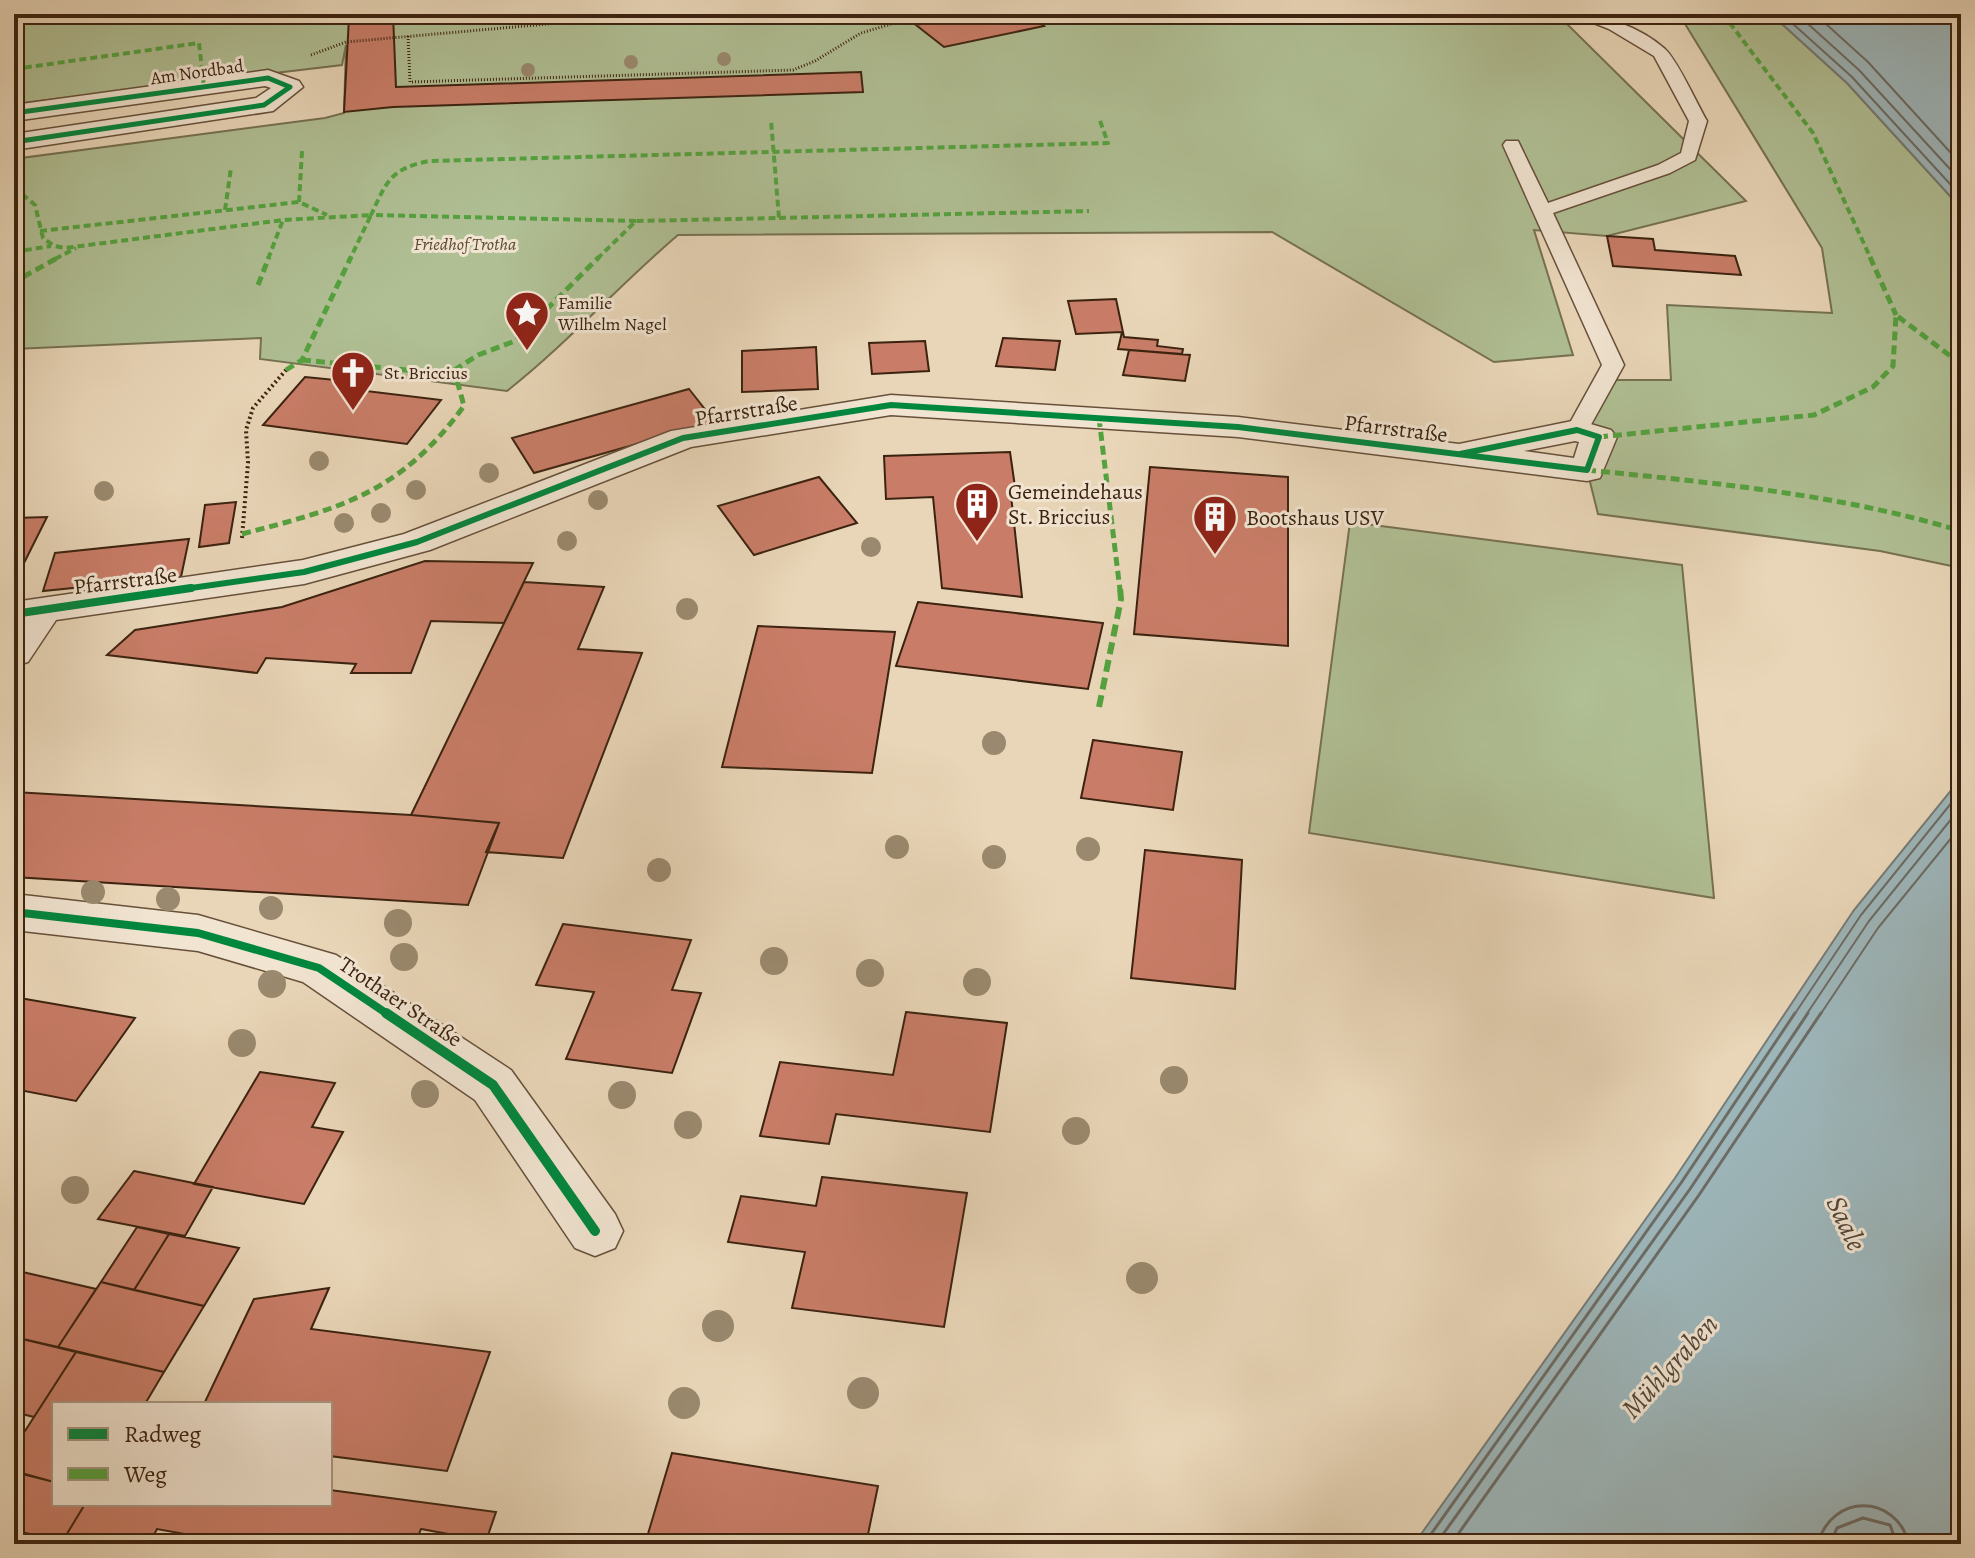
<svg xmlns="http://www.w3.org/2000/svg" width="1975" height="1558" font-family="Alegreya,serif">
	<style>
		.green { fill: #b0bf94; stroke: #767152; stroke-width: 2 }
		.water { fill: #9db6ba; stroke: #767b76; stroke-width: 2 }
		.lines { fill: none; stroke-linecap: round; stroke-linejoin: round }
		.shore-far1 { stroke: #6c6c65; stroke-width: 2 }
		.shore { stroke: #6c6c65; stroke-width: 3 }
		.building { fill: #c97d68; stroke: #3c2310; stroke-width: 2 }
		.lane-casing { stroke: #67503a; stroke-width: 3 }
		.street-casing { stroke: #67503a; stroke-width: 3 }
		.path-far1 { stroke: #3c2310; stroke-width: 3; stroke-dasharray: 1 2; stroke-linecap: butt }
		.path { stroke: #3c2310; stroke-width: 4; stroke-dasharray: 2 3; stroke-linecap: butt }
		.lane { fill: #f1e4d1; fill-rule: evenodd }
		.street { fill: #f1e4d1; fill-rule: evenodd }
		.quiet-far2 { stroke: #54a23f; stroke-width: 4; stroke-dasharray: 7 4; stroke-linecap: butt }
		.quiet-far1 { stroke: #54a23f; stroke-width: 5; stroke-dasharray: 9 5; stroke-linecap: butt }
		.quiet { stroke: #54a23f; stroke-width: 6; stroke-dasharray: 12 6; stroke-linecap: butt }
		.cycleway-far3-casing { stroke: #f1e4d1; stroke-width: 8 }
		.cycleway-far2-casing { stroke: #f1e4d1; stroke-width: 10 }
		.cycleway-far1-casing { stroke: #f1e4d1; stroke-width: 13 }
		.cycleway-casing { stroke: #f1e4d1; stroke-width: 15 }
		.cycleway-far3 { stroke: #00873e; stroke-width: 5 }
		.cycleway-far2 { stroke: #00873e; stroke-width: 6 }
		.cycleway-far1 { stroke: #00873e; stroke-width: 8 }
		.cycleway { stroke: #00873e; stroke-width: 10 }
		.tree { fill: #9a896e }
		.labels { text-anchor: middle; stroke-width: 6; stroke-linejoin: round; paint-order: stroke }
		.far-street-label { font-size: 18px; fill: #3c2310; stroke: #f1e4d1 }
		.far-park-label { font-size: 18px; font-style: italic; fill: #594a31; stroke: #f1e4d1 }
		.far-poi-label { font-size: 18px; fill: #3c2310; stroke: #f1e4d1; text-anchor: start }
		.street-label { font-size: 22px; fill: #3c2310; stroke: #f1e4d1 }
		.poi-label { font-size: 22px; fill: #3c2310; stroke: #f1e4d1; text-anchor: start }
		.near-water-label { font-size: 28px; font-style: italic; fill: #54483a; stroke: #f1e4d1 }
	</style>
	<rect width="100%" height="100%" fill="#e9d6b8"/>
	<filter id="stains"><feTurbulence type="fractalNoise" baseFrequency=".0025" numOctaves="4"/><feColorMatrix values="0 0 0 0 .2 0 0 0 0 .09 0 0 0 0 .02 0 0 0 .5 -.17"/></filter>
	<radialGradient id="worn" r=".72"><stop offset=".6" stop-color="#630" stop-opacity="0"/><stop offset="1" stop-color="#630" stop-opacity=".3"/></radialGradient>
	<path class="green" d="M14 14H1550L1562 19 1746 201 1607 236 1534 230 1573 355 1494 362 1272 232 678 235C619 285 568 343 507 391L260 359 261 338 14 349V159L325 118 344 113 346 45 342 65 14 104Z
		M1679 14H1771L1847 83 1961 208V568L1880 551 1598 514 1577 430 1604 380H1671L1667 305 1832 313 1822 248Z
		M1350 522 1682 565 1714 898 1309 833Z"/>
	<path class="water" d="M1771 14H1961V208L1847 83Z
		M1961 778V1544H1880L1876 1536 1850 1540 1843 1544H1414L1675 1178 1854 910Z"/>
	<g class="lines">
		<path class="shore-far1" d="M1782 14 1852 77 1961 196
			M1797 14 1859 70 1961 181
			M1815 14 1868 62 1961 164
			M1794 1015 1861 915 1961 791
			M1806 1015 1869 921 1961 807
			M1820 1015 1878 928 1961 826"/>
		<path class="shore" d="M1424 1544 1681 1183 1795 1013
			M1436 1544 1690 1189 1808 1013
			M1451 1544 1699 1195 1821 1013
			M1818 1544C1831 1493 1896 1493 1909 1544
			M1830 1544 1837 1528 1863 1518 1890 1525 1897 1544"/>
	</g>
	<path class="building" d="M393 14 396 87 861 72 863 92 393 107 344 112 349 17Z
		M970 14H1027L1044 26 944 47 916 25Z
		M1607 236 1653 239 1655 250 1735 256 1741 275 1613 266Z
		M1116 299 1124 337 1158 340 1157 346 1183 349 1182 354 1118 349 1122 332 1076 334 1068 301Z
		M1003 338 1060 341 1055 370 996 366Z
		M925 341 929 371 872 374 869 343Z
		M816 347 818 389 742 392V351Z
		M1129 350 1190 355 1185 381 1123 375Z
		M305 377 346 381 341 388 441 400 407 444 263 425Z
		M689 389 715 422 534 473 512 438Z
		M1010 452 1016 494 1011 495 1022 597 942 588 933 497 886 499 884 456Z
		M1150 467 1288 477V646L1134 634Z
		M819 477 857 523 754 555 718 506Z
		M236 502 229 543 199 547 205 505Z
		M47 517 14 583V518Z
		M189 539 181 577 43 591 55 553Z
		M425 561 533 563 504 623 431 621 411 673H351L356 664 266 658 257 673 107 655 135 630 282 607Z
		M524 582 604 587 578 649 642 653 563 858 486 852 499 823 411 815Z
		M918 602 1103 623 1088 689 896 666Z
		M758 626 895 632 872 773 722 767Z
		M1093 740 1182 752 1173 810 1081 798Z
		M14 792 411 815 499 823 468 905 14 877Z
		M1145 850 1242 860 1235 989 1131 978Z
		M563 924 691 940 672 990 701 993 672 1073 566 1059 594 992 536 985Z
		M14 997 135 1018 76 1101 14 1089Z
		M906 1012 1007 1023 990 1132 836 1114 829 1144 760 1136 780 1062 893 1075Z
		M260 1072 335 1083 312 1127 343 1132 304 1204 194 1184Z
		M134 1171 213 1187 185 1236 98 1219Z
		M822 1177 967 1193 944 1327 792 1308 805 1252 728 1242 741 1196 816 1206Z
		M137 1227 169 1234 134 1290 101 1282Z
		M169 1234 239 1248 204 1306 134 1290Z
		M14 1270 96 1289 58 1347 14 1337Z
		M101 1282 204 1306 164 1372 58 1347Z
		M329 1288 311 1329 490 1352 447 1471 330 1456V1404H204L254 1299Z
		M14 1337 76 1352 34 1417 14 1412Z
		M76 1352 164 1372 145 1404H54V1482L14 1472V1448Z
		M672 1453 878 1486 866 1544H645Z
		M25 1474 54 1482V1504H85L62 1542 14 1530V1491Z
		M330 1490 496 1512 486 1541 421 1529 415 1544H241L157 1529 149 1544 62 1542 85 1504H330Z
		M14 1530 62 1542 14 1544Z"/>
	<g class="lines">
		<g class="lane-casing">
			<path id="lane" d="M1571 14C1604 14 1640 27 1665 49 1678 61 1697 104 1707 121L1695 160 1670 173 1553 213 1624 365 1588 430 1577 437 1566 430 1602 365 1503 145 1506 141H1518L1548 203 1658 165 1681 153 1689 121 1654 56 1609 29Z"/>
		</g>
		<g class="street-casing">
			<path id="street" d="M268 70 299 81 303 87 273 111 14 150V134L256 98 271 88 265 86 14 121V105Z
				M891 395 1238 417 1459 444 1577 420 1611 430 1617 437 1600 478 1587 481 1238 437 891 415 691 447 430 550 304 584 56 620 28 662 14 666V602L303 560 404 534 671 431ZM1575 441 1579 442 1574 458 1524 451Z
				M14 894 198 915 336 955 511 1070 615 1214 623 1231 615 1248 595 1256 575 1248 475 1100 303 982 198 951 14 930Z"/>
		</g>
		<path class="path-far1" d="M14 26 57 14
			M408 36 410 82 793 70 815 61 861 33 925 14
			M311 55 346 42 659 14"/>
		<path class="path" d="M242 538 248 463 246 430 253 408 286 370"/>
		<use href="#lane" class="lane"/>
		<use href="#street" class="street"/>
		<path class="quiet-far2" d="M1723 14 1813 133 1871 259
			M14 69 199 43 204 87
			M14 187 35 205 43 238 54 246 65 248 283 220 371 215 350 259
			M299 202 302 151
			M225 210 231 168
			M779 218 1089 211
			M636 221 371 215C387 181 390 169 429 161L1108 143 1099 118
			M40 231 299 202 327 215
			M14 252 51 246
			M55 259 76 248
			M268 259 283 220
			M597 259 636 221 779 218 771 120"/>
		<path class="quiet-far1" d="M1870 257 1896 315
			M258 285 269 257
			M14 303 23 277 59 257
			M302 360 448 374 478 355 515 341 599 257
			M286 370 302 360 351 257
			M1099 418 1120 590
			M1599 437 1814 415 1873 387 1893 366 1896 315 1961 364
			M1587 470C1714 483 1839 494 1961 531
			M242 534C342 508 400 493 464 406L458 384 448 374"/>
		<path class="quiet" d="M1099 707 1121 599 1120 588"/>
		<g class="cycleway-far3-casing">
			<path id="cycleway-far3" d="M14 113 268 78 290 87 264 105 14 142"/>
		</g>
		<g class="cycleway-far2-casing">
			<path id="cycleway-far2" d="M177 590 304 572 417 542 683 438 891 405 1238 427 1587 470 1599 437 1577 430 1460 454"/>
		</g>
		<g class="cycleway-far1-casing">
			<path id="cycleway-far1" d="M14 614 191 588
				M14 912 198 933 319 968 389 1015"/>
		</g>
		<g class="cycleway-casing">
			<path id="cycleway" d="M386 1013 493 1085 595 1231"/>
		</g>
		<use href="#cycleway-far3" class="cycleway-far3"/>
		<use href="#cycleway-far2" class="cycleway-far2"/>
		<use href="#cycleway-far1" class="cycleway-far1"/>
		<use href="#cycleway" class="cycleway"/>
	</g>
	<g class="tree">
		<circle cx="724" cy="59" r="7"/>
		<circle cx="631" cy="62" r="7"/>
		<circle cx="528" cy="70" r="7"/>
		<circle cx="319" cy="461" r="10"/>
		<circle cx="489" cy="473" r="10"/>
		<circle cx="416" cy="490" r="10"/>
		<circle cx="104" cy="491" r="10"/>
		<circle cx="598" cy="500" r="10"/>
		<circle cx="381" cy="513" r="10"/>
		<circle cx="344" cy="523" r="10"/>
		<circle cx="567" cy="541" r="10"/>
		<circle cx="871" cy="547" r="10"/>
		<circle cx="687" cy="609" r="11"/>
		<circle cx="994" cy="743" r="12"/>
		<circle cx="897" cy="847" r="12"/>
		<circle cx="1088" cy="849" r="12"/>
		<circle cx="994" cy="857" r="12"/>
		<circle cx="659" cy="870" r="12"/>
		<circle cx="93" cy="892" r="12"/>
		<circle cx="168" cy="899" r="12"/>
		<circle cx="271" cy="908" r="12"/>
		<circle cx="398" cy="923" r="14"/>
		<circle cx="404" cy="957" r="14"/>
		<circle cx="774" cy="961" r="14"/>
		<circle cx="870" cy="973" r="14"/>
		<circle cx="977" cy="982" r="14"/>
		<circle cx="272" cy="984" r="14"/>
		<circle cx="242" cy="1043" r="14"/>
		<circle cx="1174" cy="1080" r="14"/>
		<circle cx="425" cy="1094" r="14"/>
		<circle cx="622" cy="1095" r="14"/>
		<circle cx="688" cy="1125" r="14"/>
		<circle cx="1076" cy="1131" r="14"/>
		<circle cx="75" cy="1190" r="14"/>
		<circle cx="1142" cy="1278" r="16"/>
		<circle cx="718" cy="1326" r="16"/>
		<circle cx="863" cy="1393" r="16"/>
		<circle cx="684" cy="1403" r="16"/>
	</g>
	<defs>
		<g id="sight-pin" transform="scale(2.3)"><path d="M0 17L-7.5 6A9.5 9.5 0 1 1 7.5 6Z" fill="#8f2418" stroke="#f1e4d1"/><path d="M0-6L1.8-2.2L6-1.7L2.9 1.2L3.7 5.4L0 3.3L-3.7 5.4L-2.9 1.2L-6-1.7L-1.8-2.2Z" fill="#fff"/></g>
		<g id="church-pin" transform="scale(2.3)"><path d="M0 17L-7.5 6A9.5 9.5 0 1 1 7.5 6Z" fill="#8f2418" stroke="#f1e4d1"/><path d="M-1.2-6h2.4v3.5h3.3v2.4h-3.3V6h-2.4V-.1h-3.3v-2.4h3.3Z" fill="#fff"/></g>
		<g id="building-pin" transform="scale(2.3)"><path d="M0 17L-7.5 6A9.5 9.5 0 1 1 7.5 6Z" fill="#8f2418" stroke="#f1e4d1"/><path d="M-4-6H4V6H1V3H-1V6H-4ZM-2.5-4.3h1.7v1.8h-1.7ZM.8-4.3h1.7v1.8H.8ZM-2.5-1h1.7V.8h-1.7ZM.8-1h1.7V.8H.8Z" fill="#fff"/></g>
	</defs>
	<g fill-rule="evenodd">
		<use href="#sight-pin" x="527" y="313"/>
		<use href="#church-pin" x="353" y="373"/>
		<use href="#building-pin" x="977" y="504"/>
		<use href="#building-pin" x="1215" y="517"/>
	</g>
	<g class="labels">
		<g class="far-street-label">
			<text transform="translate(197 72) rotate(-8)" y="6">Am Nordbad</text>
		</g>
		<g class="far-park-label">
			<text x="465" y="250">Friedhof Trotha</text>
		</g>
		<g class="far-poi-label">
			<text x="558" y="309">Familie<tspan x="558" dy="21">Wilhelm Nagel</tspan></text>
			<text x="384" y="379">St. Briccius</text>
		</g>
		<g class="street-label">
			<text transform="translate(746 410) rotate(-9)" y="8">Pfarrstraße</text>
			<text transform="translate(1396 428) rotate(7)" y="8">Pfarrstraße</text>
			<text transform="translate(125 580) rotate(-7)" y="8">Pfarrstraße</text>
			<text transform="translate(401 1001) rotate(34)" y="8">Trothaer Straße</text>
		</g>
		<g class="poi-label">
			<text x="1008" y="499">Gemeindehaus<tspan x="1008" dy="25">St. Briccius</tspan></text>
			<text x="1246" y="525">Bootshaus USV</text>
		</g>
		<g class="near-water-label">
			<text transform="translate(1847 1223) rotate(65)" y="10">Saale</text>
			<text transform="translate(1669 1366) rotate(-48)" y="10">Mühlgraben</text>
		</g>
	</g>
	<rect width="1975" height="1558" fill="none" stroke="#e9d6b8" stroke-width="48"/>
	<rect x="16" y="16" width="1943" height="1526" fill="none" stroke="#3c2310" stroke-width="4"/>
	<rect x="24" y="24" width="1927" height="1510" fill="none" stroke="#3c2310" stroke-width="2"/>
	<rect x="52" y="1402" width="280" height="104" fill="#f1e4d1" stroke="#a99784" stroke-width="2"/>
	<rect x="68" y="1428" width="40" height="12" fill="#00873e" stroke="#a99784" stroke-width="2"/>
	<text x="124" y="1442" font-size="24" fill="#3c2310">Radweg</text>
	<rect x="68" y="1468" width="40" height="12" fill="#54a23f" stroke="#a99784" stroke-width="2"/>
	<text x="124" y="1482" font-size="24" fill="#3c2310">Weg</text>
	<rect width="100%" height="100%" filter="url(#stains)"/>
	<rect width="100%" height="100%" fill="url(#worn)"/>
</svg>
